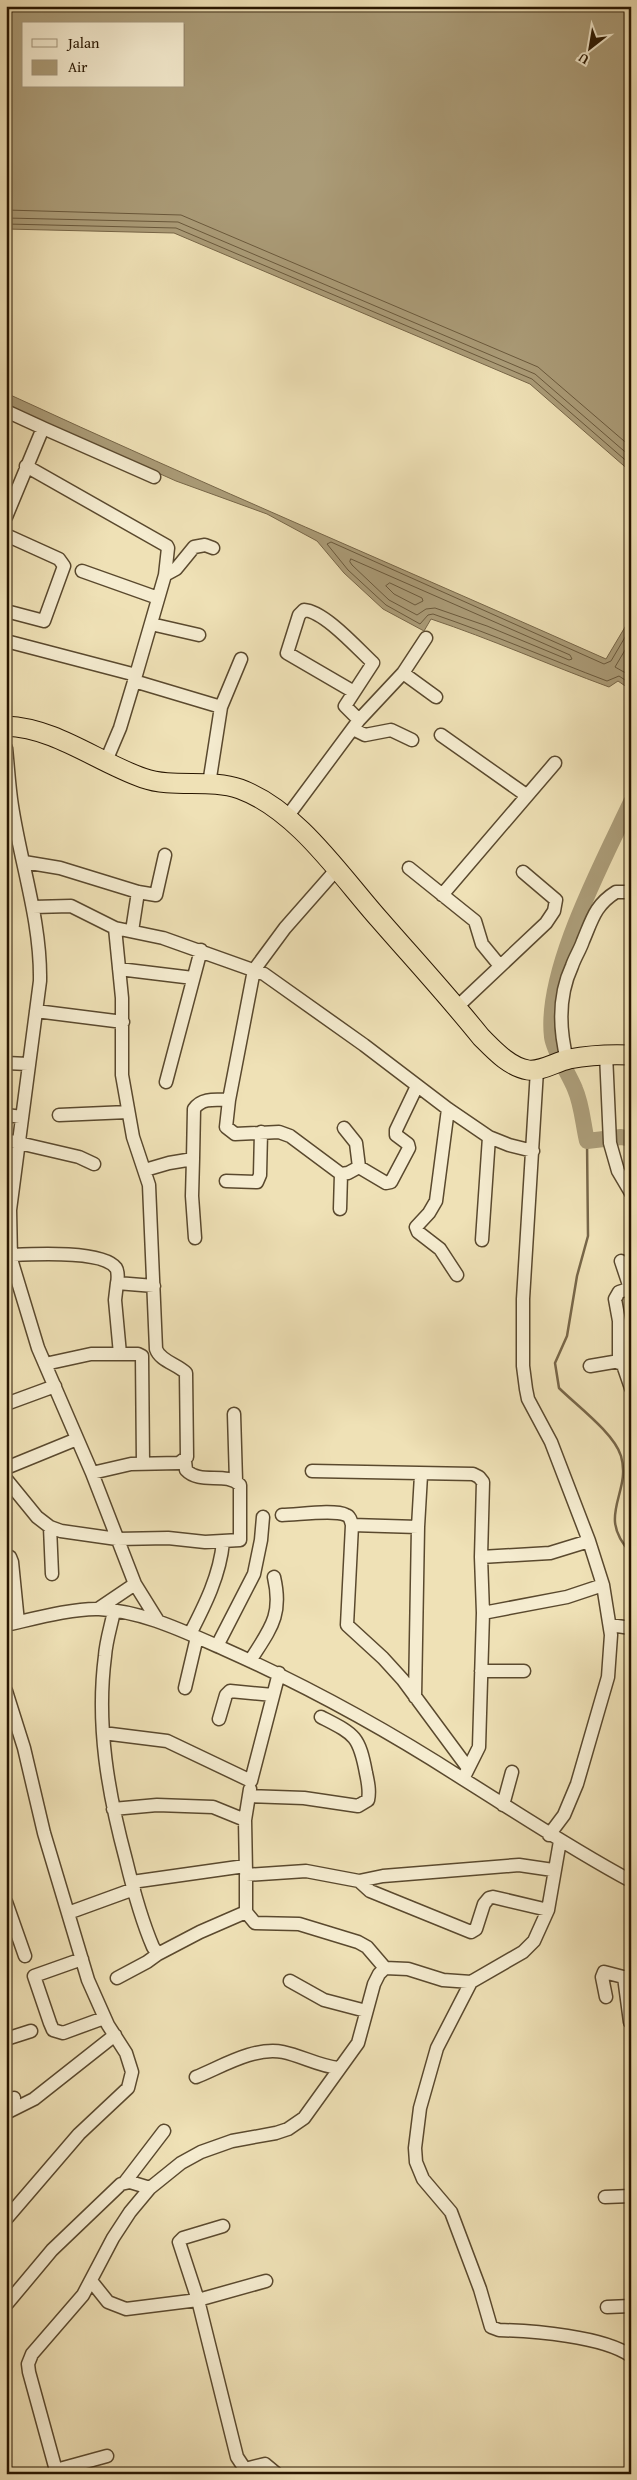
<svg xmlns="http://www.w3.org/2000/svg" width="637" height="2480" font-family="'Gentium Book Plus',serif">
	<style>
		.water { fill: #ab9c78; stroke: #776648; fill-rule: evenodd }
		.lines { fill: none; stroke-linecap: round; stroke-linejoin: round }
		.shore { stroke: #6a593c; stroke-width: 1 }
		.stream { stroke: #776648; stroke-width: 2.5 }
		.river { stroke: #ab9c78; stroke-width: 16 }
		.minor-casing { stroke: #5a492e; stroke-width: 15 }
		.highway-casing { stroke: #281600; stroke-width: 21 }
		.minor { stroke: #f5ecd0; stroke-width: 12 }
		.highway { stroke: #efe1b6; stroke-width: 19 }
	</style>
	<rect width="100%" height="100%" fill="#efe1b6"/>
	<filter id="stains"><feTurbulence type="fractalNoise" baseFrequency=".004" numOctaves="4"/><feColorMatrix values="0 0 0 0 .2 0 0 0 0 .09 0 0 0 0 .02 0 0 0 .5 -.17"/></filter>
	<radialGradient id="worn" r=".72"><stop offset=".6" stop-color="#630" stop-opacity="0"/><stop offset="1" stop-color="#630" stop-opacity=".3"/></radialGradient>
	<path class="water" d="M6 6H631V472L530 384 174 233 6 229ZM24 24H184V86H24Z
		M6 393C205 485 406 570 606 659L631 617V690L618 681 609 687C549 665 491 639 431 619L424 631 383 609 344 573 317 541 267 514 176 481 6 405Z"/>
	<g class="lines">
		<path class="shore" d="M6 210 181 215 538 367 631 447
			M6 218 178 222 535 374 631 457
			M6 224 176 228 532 379 631 465
			M351 559 570 655 572 659 569 660 487 626 435 608 426 609 417 615 389 600 352 565 350 562Z
			M390 583 422 598 423 601 415 605 394 594 386 586Z
			M631 627 611 661 604 664 331 542 327 544 348 570 386 605 420 624 428 615 433 614C492 634 549 659 607 681L619 676 631 684
			M631 640 615 667 631 676"/>
		<path class="stream" d="M587 1141 588 1236 577 1276 567 1336 555 1363 559 1388C576 1405 614 1433 621 1456 632 1494 595 1515 631 1553"/>
		<path class="river" d="M631 802C603 862 544 971 552 1037 554 1052 569 1074 575 1089 582 1105 583 1124 587 1141L621 1137 631 1139"/>
		<g class="minor-casing">
			<path id="minor" d="M6 411 43 428 6 517
				M43 428 154 477
				M26 466 167 546 168 548 165 575
				M6 535 59 559 64 566 44 621 6 611
				M82 571 158 598
				M151 624 199 635
				M6 641 136 675 120 728 106 761
				M403 673 436 697
				M136 675 165 575 176 569 194 547 205 545 213 548
				M134 681 221 707 209 784
				M354 692 287 653 299 615 304 610C324 611 357 648 373 663L345 706 359 720
				M221 707 241 659
				M353 729 365 735 391 730 412 740
				M441 735 526 795
				M6 748C8 767 9 787 12 806 21 865 41 921 40 981L10 1210 11 1259 38 1348 92 1473 135 1584 158 1621
				M287 817 359 720 403 673 426 638
				M24 862 60 868 138 892 156 895 165 855
				M409 868 475 921 482 944 500 966
				M336 870 285 928 254 970 229 1100 226 1127 235 1134 279 1132 290 1136 341 1174 340 1209
				M442 895 555 763
				M33 907 71 906 115 928 163 938 264 974 364 1045 448 1109 489 1137 509 1145 533 1151
				M132 931 138 892
				M119 969 193 978
				M457 1007 546 923 554 911 556 900 523 872
				M36 1011 123 1022
				M606 1054 610 1143 618 1171 631 1193
				M567 1060C559 1028 558 996 572 966 575 957 580 950 583 941 592 920 595 905 616 892H631
				M6 1063 28 1064
				M537 1070 523 1299V1366L526 1389 528 1399 551 1442 589 1541 603 1585 611 1635 608 1677 577 1784 564 1815 549 1835
				M166 1082 201 950
				M448 1109 436 1201 429 1213 416 1227 418 1232 440 1249 457 1275
				M6 1115 22 1117
				M59 1115 128 1112
				M344 1128 356 1143 359 1167
				M6 1140 79 1157 94 1164
				M193 1159 192 1196 195 1238
				M145 1170 169 1163 193 1159 194 1109C202 1097 217 1100 229 1100
				M341 1174 348 1173 359 1167 386 1183 391 1182 409 1148 408 1144 396 1135V1130L417 1086
				M226 1181 257 1182 260 1175 261 1132
				M482 1240 489 1137
				M11 1255C32 1254 103 1250 116 1268 118 1271 118 1279 117 1283L154 1286
				M621 1261 630 1288
				M117 1283 115 1300 120 1354
				M622 1362 631 1388
				M619 1363V1321L615 1299 619 1292 631 1288
				M45 1364 91 1354H138L142 1356 143 1463
				M590 1366 631 1359
				M6 1404 55 1386
				M234 1414 236 1481
				M6 1468 77 1439
				M312 1471 473 1474 479 1477 483 1482 481 1557 483 1613 479 1747 463 1779
				M92 1473 131 1464 179 1463 187 1457 186 1373C177 1364 160 1361 156 1349L149 1185 133 1137 122 1075V998L115 928
				M6 1479 37 1517 50 1527 61 1531 117 1539 168 1538 205 1542 240 1540V1485C226 1471 200 1485 186 1470L185 1461
				M282 1515C297 1515 334 1509 346 1515 350 1516 351 1521 352 1525L347 1625 383 1658 403 1680 468 1768
				M352 1525 418 1527 415 1697
				M50 1527 52 1574
				M418 1527 421 1475
				M6 1555 10 1557 12 1562 18 1622
				M481 1557 550 1553 589 1541
				M98 1609 135 1584
				M114 1611C111 1626 106 1641 105 1656 96 1725 108 1793 126 1860 133 1889 141 1919 153 1947L158 1954 200 1932 246 1912
				M483 1613 567 1597 603 1585
				M6 1625C33 1619 73 1608 99 1609 143 1611 185 1632 224 1649 307 1686 387 1730 463 1779 519 1814 573 1850 631 1881
				M610 1625 631 1628
				M190 1634C205 1605 220 1575 223 1542
				M217 1646 254 1574 261 1540 263 1517
				M250 1661C270 1629 283 1616 274 1577
				M481 1671H524
				M185 1688 197 1637
				M6 1691 24 1748 44 1833 88 1980 108 2025 126 2053 132 2072 128 2088 79 2134 6 2219
				M219 1719 226 1695 230 1691 273 1695
				M103 1733 167 1741 251 1781 279 1673
				M249 1796 304 1798 358 1806 368 1800C370 1791 368 1782 366 1773 359 1735 354 1734 321 1717
				M503 1805 512 1772
				M113 1809 157 1805 213 1807 245 1820
				M246 1873 245 1820 250 1789
				M359 1881 306 1871 246 1875V1912L255 1923 299 1924 358 1942 367 1947 385 1968
				M132 1882 245 1866
				M6 1902 25 1956
				M548 1910 493 1897 489 1898 484 1904 476 1929 471 1932 370 1891 359 1881 383 1876 519 1865 553 1870
				M68 1913 134 1889
				M82 1959 34 1976 50 2023 53 2030 63 2033 104 2018
				M624 1977 630 2022
				M117 1978 147 1962 158 1954
				M290 1981 324 2000 366 2011
				M471 1982 437 2048 420 2108 415 2148 416 2162 423 2179 451 2212 480 2289 491 2327 499 2330C533 2331 603 2336 631 2356
				M606 1997 602 1977 604 1972 631 1979
				M6 2039 31 2031
				M196 2077C221 2067 255 2046 283 2052 302 2056 319 2066 338 2068
				M6 2100 14 2098
				M6 2113 34 2099 115 2035
				M125 2182 164 2131
				M605 2197 631 2196
				M223 2226 183 2238 179 2242 198 2300 237 2457 245 2469 265 2464 277 2474
				M92 2282 108 2302 126 2309 198 2300 266 2281
				M6 2305 52 2250 121 2184 130 2182 150 2188
				M607 2307 631 2306
				M56 2470 107 2456
				M57 2474 29 2372 28 2364 32 2354 83 2295 113 2238 130 2212 150 2188 181 2163 201 2152 232 2141 276 2133 288 2129 304 2118 358 2043 374 1984 379 1974 385 1968 408 1969 443 1980 471 1982 523 1952 534 1941 548 1910 560 1841"/>
		</g>
		<g class="highway-casing">
			<path id="highway" d="M6 726C56 728 97 762 143 778 174 789 209 778 240 789 297 810 340 875 379 919 413 958 448 996 481 1037 493 1049 509 1067 528 1070 540 1072 556 1062 569 1059 590 1055 609 1054 631 1055"/>
		</g>
		<use href="#minor" class="minor"/>
		<use href="#highway" class="highway"/>
	</g>
	<rect width="637" height="2480" fill="none" stroke="#efe1b6" stroke-width="25"/>
	<rect x="8" y="8" width="622" height="2465" fill="none" stroke="#281600" stroke-width="2.5"/>
	<rect x="12" y="12" width="612" height="2455" fill="none" stroke="#281600"/>
	<rect x="22" y="22" width="162" height="65" fill="#f5ecd0" stroke="#a3967d"/>
	<rect x="32" y="39" width="25" height="8" fill="#f5ecd0" stroke="#a3967d"/>
	<text x="68" y="48" font-size="15" fill="#281600">Jalan</text>
	<rect x="32" y="60" width="25" height="15" fill="#ab9c78" stroke="#a3967d"/>
	<text x="68" y="72" font-size="15" fill="#281600">Air</text>
	<g transform="translate(590 48) rotate(211)" stroke="#f5ecd0" stroke-width="4" paint-order="stroke">
	<path d="M0-4L9 19L0 12L-9 19Z" fill="#281600"/>
	<text y="-8" font-size="14" font-weight="bold" text-anchor="middle" fill="#281600">U</text>
	</g>
	<rect width="100%" height="100%" filter="url(#stains)"/>
	<rect width="100%" height="100%" fill="url(#worn)"/>
</svg>
